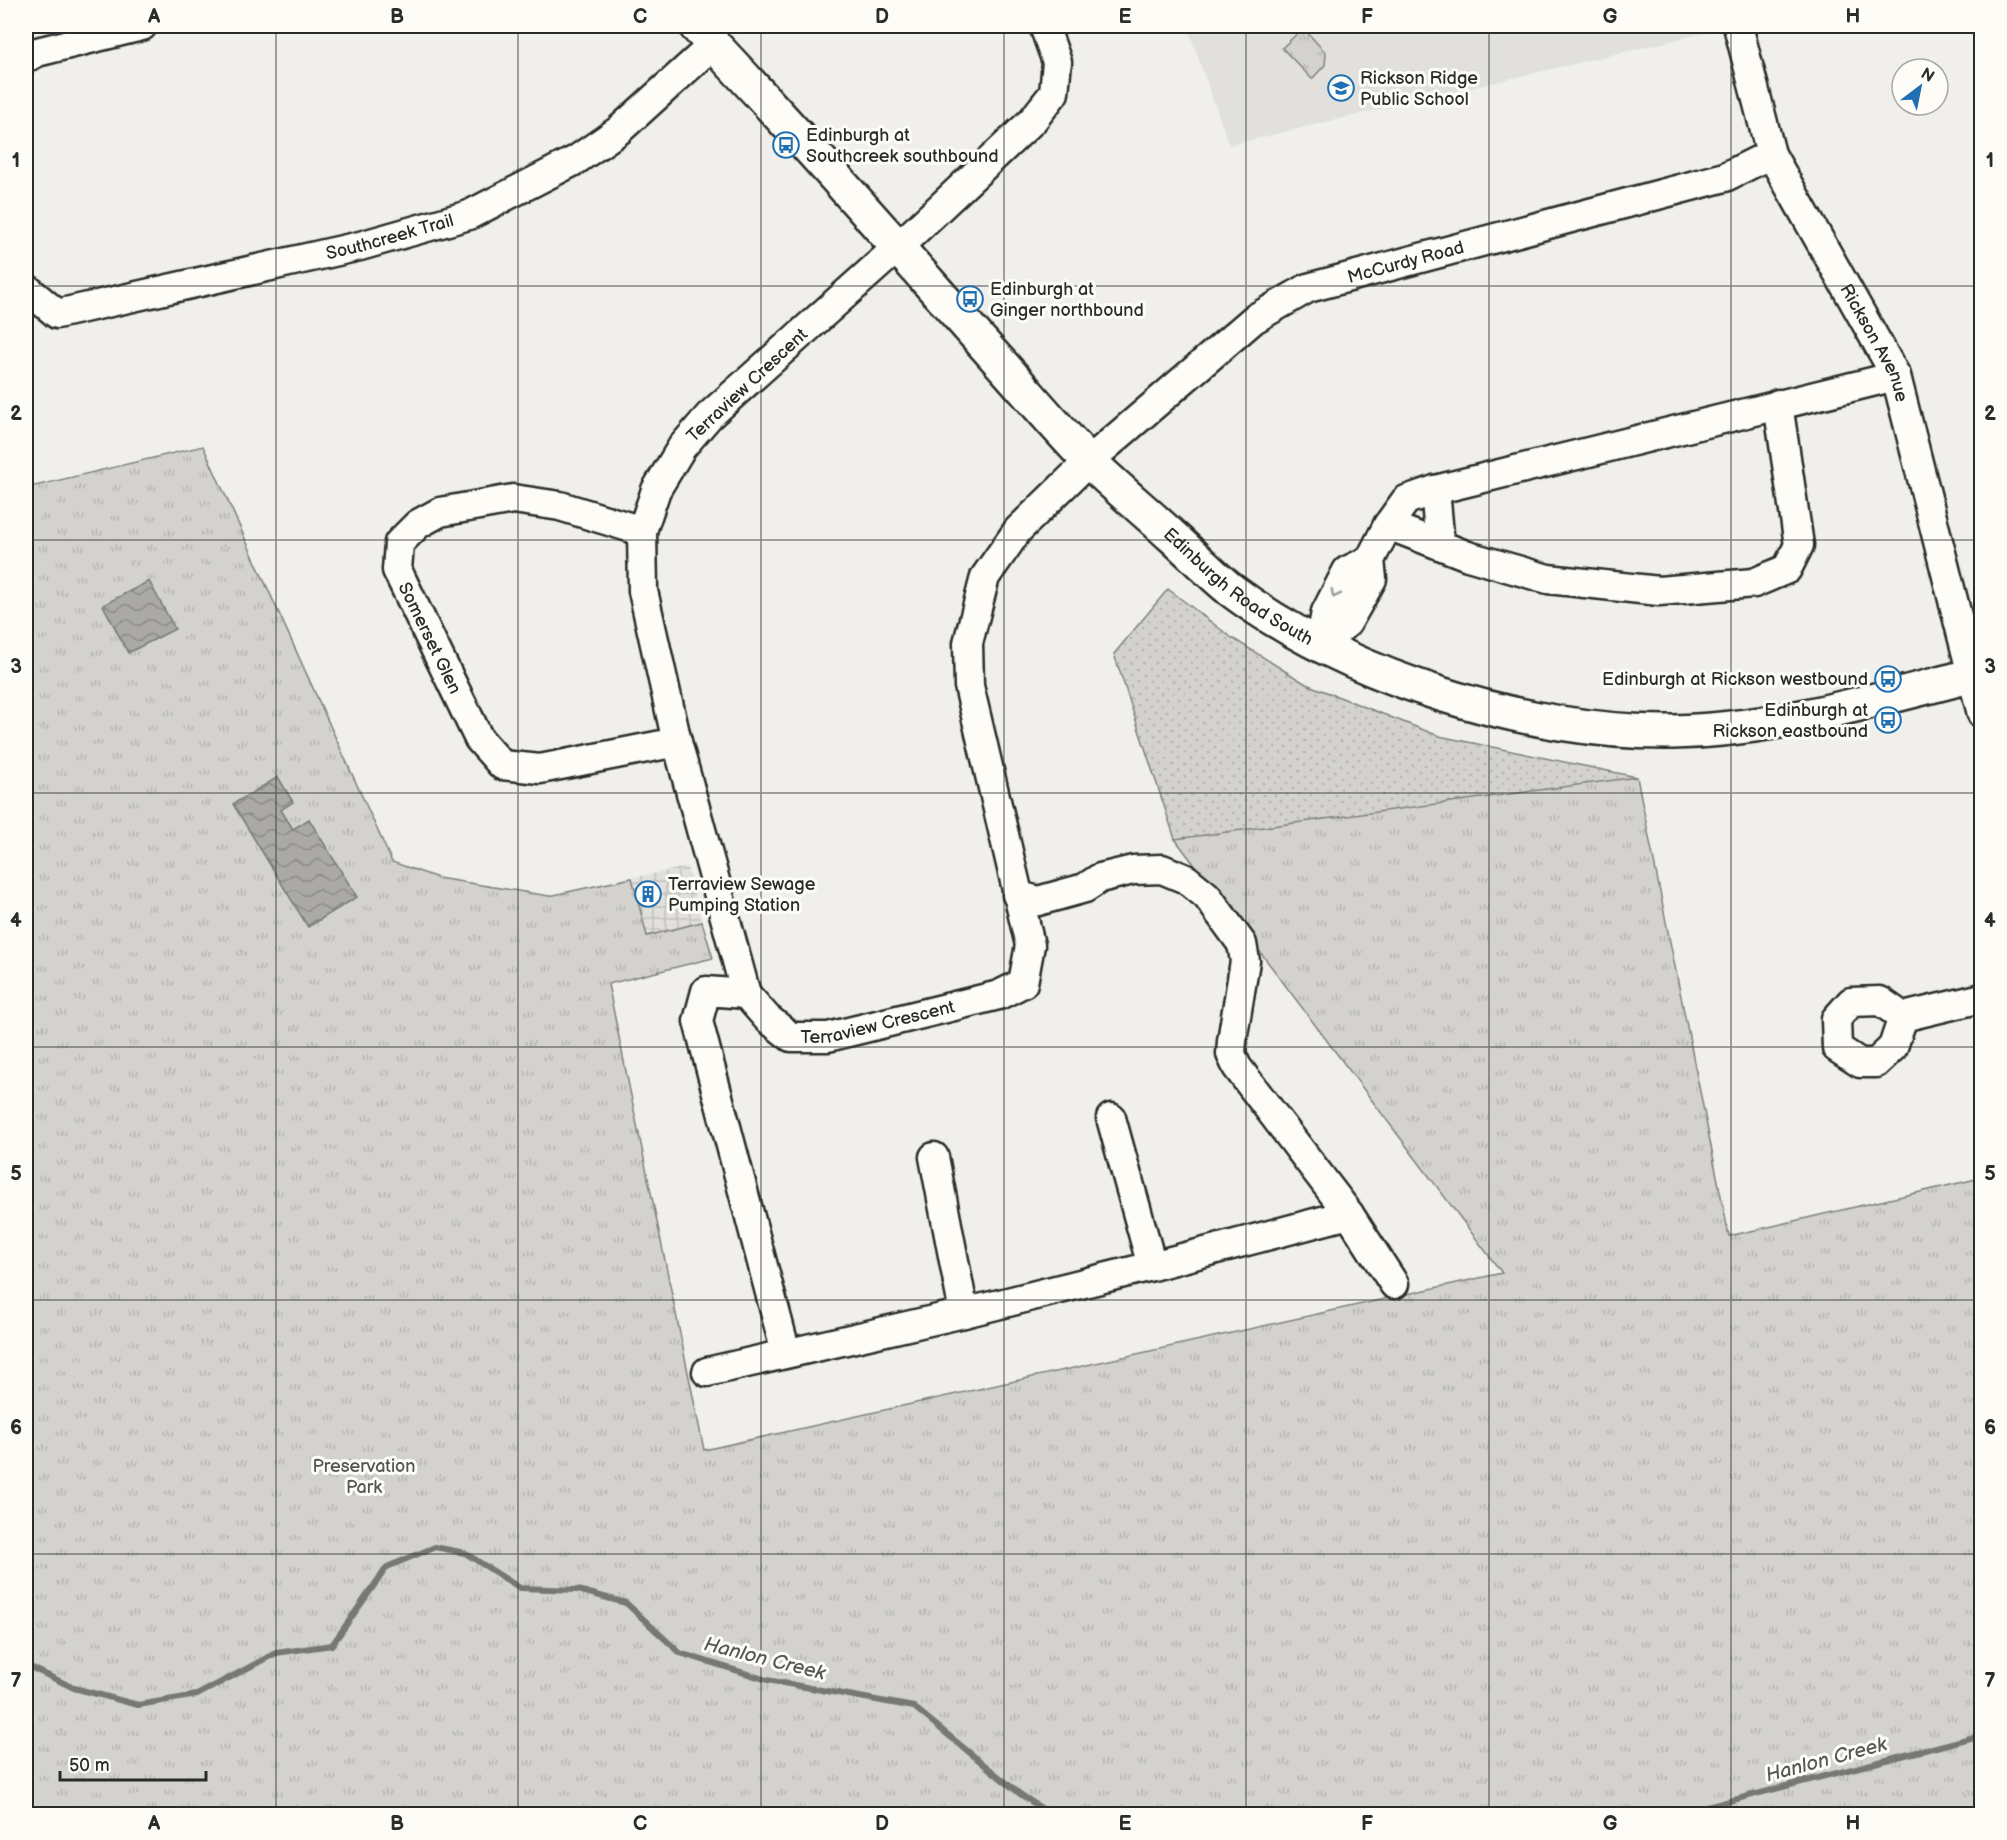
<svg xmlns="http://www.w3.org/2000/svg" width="2007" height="1840" font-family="'Balsamiq Sans',sans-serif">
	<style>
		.built { fill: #e1e0dc }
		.industrial { fill: url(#industrial-grid) }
		.grass { fill: url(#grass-dots); stroke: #7f7e7d; stroke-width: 1.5 }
		.park { fill: url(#park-tufts); stroke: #7f7e7d; stroke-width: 1.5 }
		.water { fill: url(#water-waves); stroke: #777775; stroke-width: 1.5 }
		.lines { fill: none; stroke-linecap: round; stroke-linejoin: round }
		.stream { stroke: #777775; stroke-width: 6 }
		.minor-casing { stroke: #2b2b2b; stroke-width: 33 }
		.major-casing { stroke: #2b2b2b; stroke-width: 38 }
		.minor { stroke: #fdfcf7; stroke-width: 28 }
		.major { stroke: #fdfcf7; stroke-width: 33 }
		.oneway { stroke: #9e9e9b }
		.grid { fill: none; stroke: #2b2b2b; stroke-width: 1.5; stroke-opacity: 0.55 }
		.labels { text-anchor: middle; stroke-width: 6; stroke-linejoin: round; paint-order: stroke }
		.poi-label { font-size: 18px; fill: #2b2b2b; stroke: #fdfcf7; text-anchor: start }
		.street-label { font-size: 18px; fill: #2b2b2b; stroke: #fdfcf7 }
		.park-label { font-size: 18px; fill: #555554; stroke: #fdfcf7 }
		.water-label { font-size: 20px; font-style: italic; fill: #575756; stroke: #fdfcf7 }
		.neatline { fill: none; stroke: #2b2b2b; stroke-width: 2 }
		.grid-label { font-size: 20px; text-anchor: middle; font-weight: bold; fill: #2b2b2b }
	</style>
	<defs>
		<pattern id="industrial-grid" width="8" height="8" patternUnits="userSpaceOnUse" patternTransform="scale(1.5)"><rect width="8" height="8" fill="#e1e0dc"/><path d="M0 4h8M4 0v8" fill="none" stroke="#c1c0bd"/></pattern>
		<pattern id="grass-dots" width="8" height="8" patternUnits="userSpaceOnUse" patternTransform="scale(1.5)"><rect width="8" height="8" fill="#d3d2cf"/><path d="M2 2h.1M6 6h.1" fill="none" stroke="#b5b4b2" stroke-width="1.8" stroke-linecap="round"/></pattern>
		<pattern id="park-tufts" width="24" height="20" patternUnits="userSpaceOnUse" patternTransform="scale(1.5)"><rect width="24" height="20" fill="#d3d2cf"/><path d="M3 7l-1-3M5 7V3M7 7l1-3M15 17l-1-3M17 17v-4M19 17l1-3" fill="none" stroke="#b5b4b2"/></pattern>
		<pattern id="water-waves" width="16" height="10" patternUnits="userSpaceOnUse" patternTransform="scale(1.5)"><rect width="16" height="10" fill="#aaa9a7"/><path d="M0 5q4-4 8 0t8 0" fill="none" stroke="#8b8a88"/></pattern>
	</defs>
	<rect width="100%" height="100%" fill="#f0efeb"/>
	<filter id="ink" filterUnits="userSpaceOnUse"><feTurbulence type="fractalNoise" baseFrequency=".0167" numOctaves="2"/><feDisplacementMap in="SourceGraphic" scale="12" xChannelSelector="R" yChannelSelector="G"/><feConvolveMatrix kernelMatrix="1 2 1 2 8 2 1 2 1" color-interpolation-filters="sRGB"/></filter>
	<g filter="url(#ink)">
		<path class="built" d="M1187 26H1716L1717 30 1229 145Z"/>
		<path class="industrial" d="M687 867 702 922 647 936 632 878Z"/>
		<path class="grass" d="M1168 589 1232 638 1306 684 1439 736 1637 777 1462 816 1175 839 1114 654Z"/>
		<path class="park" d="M1303 28 1326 53 1325 65 1312 79 1282 48Z
			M203 446 392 862 438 878 549 896 632 878 647 936 702 922 713 958 608 984 704 1450 1502 1273 1175 839 1637 777 1729 1236 1981 1178V1814H26V488Z"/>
		<path class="water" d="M149 581 175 629 128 653 103 605Z
			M278 777 293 802 281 810 293 829 309 819 357 897 308 927 233 804Z"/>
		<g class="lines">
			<path class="stream" d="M26 1665 74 1688 138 1705 197 1695 276 1653 332 1645 387 1567 435 1547 465 1553 520 1588 578 1590 626 1603 680 1653 767 1680 914 1707 1020 1794 1050 1814
				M1680 1814 1982 1735"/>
			<g class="minor-casing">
				<g id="minor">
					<path id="s1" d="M1044 26 1057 62 1054 93 1032 121 897 248 709 416 682 447 656 490 642 531 643 591 677 742 746 994 767 1018 791 1037H828L999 995 1023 983 1030 945 969 686 968 643 985 577 1018 530 1089 461 1254 319 1308 288 1725 177 1771 154"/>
					<path id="s2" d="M1738 26 1771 154 1896 376 1982 714"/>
					<path d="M26 58 37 52 142 26"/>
					<path id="s3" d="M26 288 57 314 360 246 469 215 576 160 618 131 714 44"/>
					<path d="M1435 490 1440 545"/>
					<path d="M1388 525 1468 556 1548 579 1659 591 1754 583 1787 569 1799 545 1778 404"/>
					<path id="s4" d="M642 531 560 506 513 499 440 512 418 524 399 543 397 570 479 739 502 765 540 769 677 742"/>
					<path d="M1320 644 1347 623 1372 579 1370 560 1388 525 1406 500 1435 490 1896 376"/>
					<path d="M1320 644 1326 612 1347 571 1370 560"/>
					<path d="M1017 895 1038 901 1085 888 1100 878 1133 870 1162 869 1186 879 1207 896 1242 944 1245 961 1232 1041 1231 1054 1237 1067 1349 1214 1394 1284"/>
					<path d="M746 994 706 991 698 1021 786 1353"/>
					<path d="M1903 1017 1893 1047 1876 1063H1860L1837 1048 1836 1019 1851 1002 1880 1001 1903 1017 1982 998"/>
					<path d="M1111 1118 1152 1266"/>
					<path d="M934 1157 964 1313"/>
					<path d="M707 1372 964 1313 1152 1266 1349 1214"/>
				</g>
			</g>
			<g class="major-casing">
				<g id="major">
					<path id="s5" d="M696 26C799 134 897 247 996 358 1028 393 1058 430 1091 463 1118 489 1146 512 1173 537 1192 554 1211 574 1231 590 1347 677 1529 734 1673 732 1778 730 1881 698 1982 673"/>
				</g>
			</g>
			<use href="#minor" class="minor"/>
			<use href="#major" class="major"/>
		</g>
		<defs><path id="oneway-chevron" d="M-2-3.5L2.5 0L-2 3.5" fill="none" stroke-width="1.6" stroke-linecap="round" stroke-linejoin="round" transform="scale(1.5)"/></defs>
		<use class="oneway" href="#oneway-chevron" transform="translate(1335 594) rotate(117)"/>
	</g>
	<path class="grid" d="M276 26V1814M518 26V1814M761 26V1814M1004 26V1814M1246 26V1814M1489 26V1814M1731 26V1814M26 286H1982M26 540H1982M26 793H1982M26 1047H1982M26 1300H1982M26 1554H1982"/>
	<defs>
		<g id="school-ring" transform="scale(1.35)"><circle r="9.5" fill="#fdfcf7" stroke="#1f6fb2" stroke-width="1.5"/><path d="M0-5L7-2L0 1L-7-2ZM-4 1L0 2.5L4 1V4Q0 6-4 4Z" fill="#1f6fb2"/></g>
		<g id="bus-ring" transform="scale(1.35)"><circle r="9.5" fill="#fdfcf7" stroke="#1f6fb2" stroke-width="1.5"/><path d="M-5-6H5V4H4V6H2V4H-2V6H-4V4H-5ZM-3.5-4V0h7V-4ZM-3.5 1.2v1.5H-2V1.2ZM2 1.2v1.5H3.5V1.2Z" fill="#1f6fb2"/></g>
		<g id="building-ring" transform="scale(1.35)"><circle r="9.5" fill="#fdfcf7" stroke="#1f6fb2" stroke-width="1.5"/><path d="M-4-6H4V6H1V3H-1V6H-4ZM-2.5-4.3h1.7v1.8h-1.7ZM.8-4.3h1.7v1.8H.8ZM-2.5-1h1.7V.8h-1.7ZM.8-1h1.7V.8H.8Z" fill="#1f6fb2"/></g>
	</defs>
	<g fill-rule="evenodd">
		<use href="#school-ring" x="1341" y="88"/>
		<use href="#bus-ring" x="786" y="145"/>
		<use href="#bus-ring" x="970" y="299"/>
		<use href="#bus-ring" x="1888" y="679"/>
		<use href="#bus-ring" x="1888" y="720"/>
		<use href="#building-ring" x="648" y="894"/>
	</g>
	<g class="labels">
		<g class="poi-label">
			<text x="1360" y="84">Rickson Ridge<tspan x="1360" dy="21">Public School</tspan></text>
			<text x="806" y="141">Edinburgh at<tspan x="806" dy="21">Southcreek southbound</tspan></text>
			<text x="990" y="295">Edinburgh at<tspan x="990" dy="21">Ginger northbound</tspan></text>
			<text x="1868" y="685" text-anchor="end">Edinburgh at Rickson westbound</text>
			<text x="1868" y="716" text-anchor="end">Edinburgh at<tspan x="1868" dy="21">Rickson eastbound</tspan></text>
			<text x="668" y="890">Terraview Sewage<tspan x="668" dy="21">Pumping Station</tspan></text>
		</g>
		<g class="street-label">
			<text dy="6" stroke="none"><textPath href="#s3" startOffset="382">Southcreek Trail</textPath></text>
			<text dy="6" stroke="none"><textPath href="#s1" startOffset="2409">McCurdy Road</textPath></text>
			<text dy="6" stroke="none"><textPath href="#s2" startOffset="348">Rickson Avenue</textPath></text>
			<text transform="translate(747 385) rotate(-43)" y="6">Terraview Crescent</text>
			<text dy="6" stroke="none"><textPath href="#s5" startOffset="782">Edinburgh Road South</textPath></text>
			<text dy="6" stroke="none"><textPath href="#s4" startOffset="362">Somerset Glen</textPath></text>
			<text dy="6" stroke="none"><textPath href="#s1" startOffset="1304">Terraview Crescent</textPath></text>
		</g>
		<g class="park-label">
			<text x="364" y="1472">Preservation<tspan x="364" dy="21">Park</tspan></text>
		</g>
		<g class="water-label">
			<text transform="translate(765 1658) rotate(14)" y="7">Hanlon Creek</text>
			<text transform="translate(1826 1759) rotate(-15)" y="7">Hanlon Creek</text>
		</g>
	</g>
	<rect width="2007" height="1840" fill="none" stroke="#fdfcf7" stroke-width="66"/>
	<g transform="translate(1920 87) rotate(32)"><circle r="28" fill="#fdfcf7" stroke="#a9a8a5" stroke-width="1.5"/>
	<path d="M0-4.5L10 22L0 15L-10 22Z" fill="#1f6fb2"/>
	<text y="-9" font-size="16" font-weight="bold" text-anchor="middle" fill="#2b2b2b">N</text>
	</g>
	<path d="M60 1771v9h146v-9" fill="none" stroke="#2b2b2b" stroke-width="3"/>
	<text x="69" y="1771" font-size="18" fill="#2b2b2b" stroke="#fdfcf7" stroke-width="4.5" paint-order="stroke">50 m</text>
	<rect x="33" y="33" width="1941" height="1774" class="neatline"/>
	<g class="grid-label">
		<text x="154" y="23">A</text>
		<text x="397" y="23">B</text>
		<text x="640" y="23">C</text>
		<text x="882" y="23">D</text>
		<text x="1125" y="23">E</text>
		<text x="1367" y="23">F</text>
		<text x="1610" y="23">G</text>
		<text x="1853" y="23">H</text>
		<text x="16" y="167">1</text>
		<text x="1990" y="167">1</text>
		<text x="16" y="420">2</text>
		<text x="1990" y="420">2</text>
		<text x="16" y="673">3</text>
		<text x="1990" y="673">3</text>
		<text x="16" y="927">4</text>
		<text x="1990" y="927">4</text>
		<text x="16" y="1180">5</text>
		<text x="1990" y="1180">5</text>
		<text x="16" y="1434">6</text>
		<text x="1990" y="1434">6</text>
		<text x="16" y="1687">7</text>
		<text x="1990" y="1687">7</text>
		<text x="154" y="1830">A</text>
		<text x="397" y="1830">B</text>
		<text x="640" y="1830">C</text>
		<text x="882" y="1830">D</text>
		<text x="1125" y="1830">E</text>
		<text x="1367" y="1830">F</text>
		<text x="1610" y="1830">G</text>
		<text x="1853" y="1830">H</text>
	</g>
</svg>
